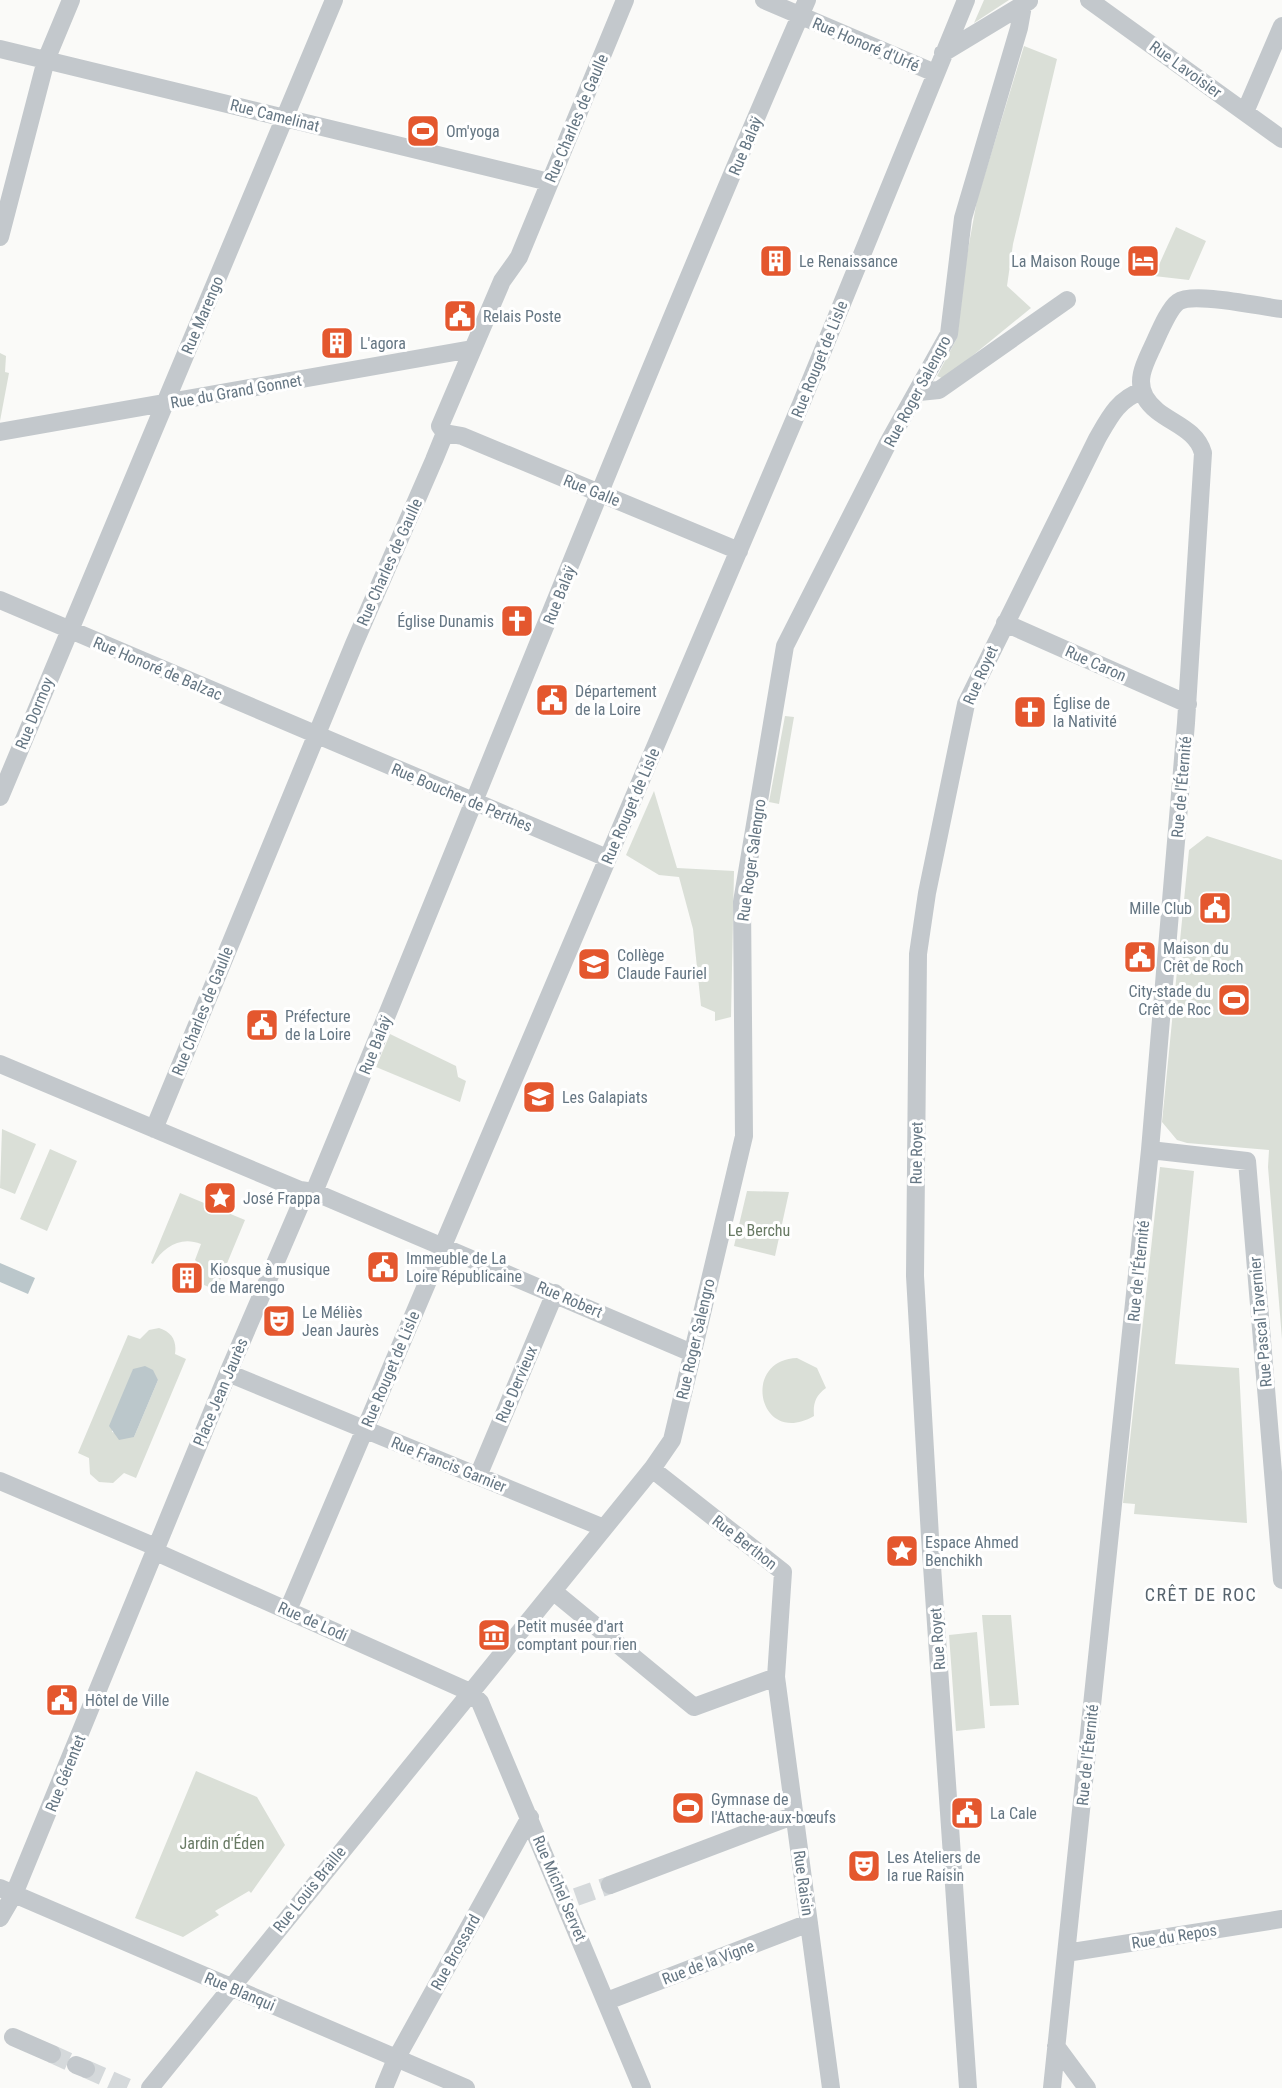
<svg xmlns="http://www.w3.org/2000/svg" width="1282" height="2088" font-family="'Roboto Condensed',sans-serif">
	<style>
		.green { fill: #dadfd7; fill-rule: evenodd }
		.water { fill: #bbc7cb }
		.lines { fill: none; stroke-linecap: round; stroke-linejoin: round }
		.minor-tunnel { stroke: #d5d9db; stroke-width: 18; stroke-dasharray: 18 9; stroke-linecap: butt }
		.minor { stroke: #c3c8cc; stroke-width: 18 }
		.labels { text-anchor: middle; stroke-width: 6; stroke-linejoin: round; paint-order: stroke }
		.street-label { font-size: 16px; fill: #657683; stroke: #fff }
		.poi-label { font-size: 16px; fill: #657683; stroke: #fff; text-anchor: start }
		.park-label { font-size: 16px; fill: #687a64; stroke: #fff }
		.neighbourhood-label { font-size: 18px; letter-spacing: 1.5px; fill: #57646e; stroke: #fff }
	</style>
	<rect width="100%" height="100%" fill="#fafaf8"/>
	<path class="green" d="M984 0H1009L974 23Z
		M1024 46 1057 59 1013 244 1007 286 1031 308 944 379 937 376 957 338 967 255 977 200Z
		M1176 227 1206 241 1189 280 1154 276Z
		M0 353 6 356 5 372 9 373 0 421Z
		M785 716 794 717 779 804 769 802Z
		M654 791 677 868 734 871 731 1017 715 1021V1012L701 1006 693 929 679 877 659 875 626 855Z
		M1207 836 1282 860V1339L1268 1167 1269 1150 1187 1143 1177 1140 1162 1122 1189 850Z
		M390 1034 456 1066 458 1077 466 1081 460 1102 376 1067Z
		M2 1129 36 1144 15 1194 0 1188Z
		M50 1149 77 1161 47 1231 20 1219Z
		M1160 1167 1194 1171 1175 1364 1239 1368 1247 1523 1134 1514 1135 1504 1123 1503Z
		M747 1191 789 1192 775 1256 734 1246Z
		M180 1193 245 1220 216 1290 204 1285V1269L195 1260 201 1244C180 1236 164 1247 153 1264L151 1263Z
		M159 1328C172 1332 177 1341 175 1354L186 1359 136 1478 124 1473 113 1483 99 1482 90 1474 89 1458 78 1453 128 1335 140 1339 149 1330ZM133 1370 158 1380 134 1437 112 1432V1428Z
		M797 1358 817 1368 826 1388C815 1396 813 1404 814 1416 759 1448 740 1360 797 1358Z
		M982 1615H1011L1019 1705 990 1706Z
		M977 1632 985 1728 956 1731 949 1635Z
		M196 1771 257 1797 285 1845 251 1893 249 1891 215 1911 219 1915 183 1937 135 1918Z"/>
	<path class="water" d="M0 1263 35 1278 28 1294 0 1282Z
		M145 1366 153 1370 158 1380 134 1437 119 1440 109 1426 133 1369Z"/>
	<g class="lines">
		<path class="minor-tunnel" d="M576 1897 610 1885
			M52 2054 76 2065
			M86 2069 129 2088"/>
		<path class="minor" d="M764 0 935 73
			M1089 0 1282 139
			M0 49 549 182
			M943 53 1029 1
			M1245 112 1282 26
			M0 237 46 60 71 0
			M919 392 939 390 1067 300
			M0 432 472 349
			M445 433 462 436 739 551
			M0 600 607 858
			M1005 623 1188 704
			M0 797 334 0
			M0 1064 300 1190 314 1192 692 1353
			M154 1129 354 644 434 460 445 433 440 426 502 281 519 257 625 0
			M1150 1150 1247 1161 1282 1580
			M314 1192C479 795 635 394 807 0
			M228 1373 604 1528
			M652 1469 783 1572 776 1677 831 2088
			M478 1476 555 1293
			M0 1481 151 1545 156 1552
			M156 1552 470 1692 480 1702 642 2088
			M553 1591 694 1707 776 1677
			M288 1610 801 404 966 0
			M610 1885 795 1815
			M0 1888 466 2088
			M0 1918 14 1894 228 1373 302 1201 314 1192
			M1066 1953 1282 1919
			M607 2001 809 1923
			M13 2037 52 2054
			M1056 2046 1087 2088
			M76 2065 86 2069
			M150 2088 652 1469 672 1440 744 1136 742 902 785 646 887 445 949 334 963 218 1019 28 1024 0
			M384 2088 396 2059 530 1817
			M968 2088 930 1537 915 1276 918 954 927 893 966 704 1097 439C1109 418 1118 399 1142 391
			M1052 2088 1150 1150 1186 723 1203 453C1195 424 1159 422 1145 397 1136 381 1144 365 1151 350 1157 338 1168 309 1178 302 1193 291 1262 307 1282 309"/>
	</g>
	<defs>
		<g id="stadium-square" transform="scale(1.725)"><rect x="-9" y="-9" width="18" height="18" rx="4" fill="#e4572e" stroke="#fff"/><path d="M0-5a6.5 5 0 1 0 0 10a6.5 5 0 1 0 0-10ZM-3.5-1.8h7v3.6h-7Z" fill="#fff"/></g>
		<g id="building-square" transform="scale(1.725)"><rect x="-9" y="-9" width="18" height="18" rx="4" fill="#e4572e" stroke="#fff"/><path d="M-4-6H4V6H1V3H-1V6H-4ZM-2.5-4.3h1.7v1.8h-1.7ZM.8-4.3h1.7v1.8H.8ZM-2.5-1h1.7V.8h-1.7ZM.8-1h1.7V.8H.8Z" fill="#fff"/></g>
		<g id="hotel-square" transform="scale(1.725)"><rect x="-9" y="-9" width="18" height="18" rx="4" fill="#e4572e" stroke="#fff"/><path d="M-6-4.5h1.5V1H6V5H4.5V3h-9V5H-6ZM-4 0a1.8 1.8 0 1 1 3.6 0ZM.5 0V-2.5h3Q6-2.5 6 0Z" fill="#fff"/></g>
		<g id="civic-square" transform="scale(1.725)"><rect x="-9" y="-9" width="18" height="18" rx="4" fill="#e4572e" stroke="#fff"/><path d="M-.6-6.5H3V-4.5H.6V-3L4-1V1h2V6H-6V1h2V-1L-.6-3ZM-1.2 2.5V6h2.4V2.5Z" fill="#fff"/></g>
		<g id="church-square" transform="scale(1.725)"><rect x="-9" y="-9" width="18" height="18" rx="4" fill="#e4572e" stroke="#fff"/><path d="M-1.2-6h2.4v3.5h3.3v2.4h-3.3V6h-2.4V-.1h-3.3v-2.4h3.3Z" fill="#fff"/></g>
		<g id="school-square" transform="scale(1.725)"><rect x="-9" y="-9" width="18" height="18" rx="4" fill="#e4572e" stroke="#fff"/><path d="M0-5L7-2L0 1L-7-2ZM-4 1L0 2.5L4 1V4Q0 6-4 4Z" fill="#fff"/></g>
		<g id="sight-square" transform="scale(1.725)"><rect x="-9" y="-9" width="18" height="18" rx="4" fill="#e4572e" stroke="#fff"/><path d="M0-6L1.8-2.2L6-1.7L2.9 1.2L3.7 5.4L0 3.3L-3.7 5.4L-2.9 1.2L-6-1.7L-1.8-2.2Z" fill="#fff"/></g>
		<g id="theatre-square" transform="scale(1.725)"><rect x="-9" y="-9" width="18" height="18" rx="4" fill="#e4572e" stroke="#fff"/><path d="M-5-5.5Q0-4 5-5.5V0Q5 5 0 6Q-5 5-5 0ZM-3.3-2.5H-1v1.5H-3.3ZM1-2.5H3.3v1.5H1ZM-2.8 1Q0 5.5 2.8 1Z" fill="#fff"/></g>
		<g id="museum-square" transform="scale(1.725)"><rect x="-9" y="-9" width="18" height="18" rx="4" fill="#e4572e" stroke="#fff"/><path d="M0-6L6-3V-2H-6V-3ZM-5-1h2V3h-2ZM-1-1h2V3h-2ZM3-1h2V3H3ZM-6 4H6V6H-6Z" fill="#fff"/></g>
	</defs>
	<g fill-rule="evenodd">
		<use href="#stadium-square" x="423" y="131"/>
		<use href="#building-square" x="776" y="261"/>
		<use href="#hotel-square" x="1143" y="261"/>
		<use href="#civic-square" x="460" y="316"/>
		<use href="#building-square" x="337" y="343"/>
		<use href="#church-square" x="517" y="621"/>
		<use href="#civic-square" x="552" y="700"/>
		<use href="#church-square" x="1030" y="712"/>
		<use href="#civic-square" x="1215" y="908"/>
		<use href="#civic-square" x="1140" y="957"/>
		<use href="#school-square" x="594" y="964"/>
		<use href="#stadium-square" x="1234" y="1000"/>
		<use href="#civic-square" x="262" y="1025"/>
		<use href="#school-square" x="539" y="1097"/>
		<use href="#sight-square" x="220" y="1198"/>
		<use href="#civic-square" x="383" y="1267"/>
		<use href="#building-square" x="187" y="1278"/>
		<use href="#theatre-square" x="279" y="1321"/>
		<use href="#sight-square" x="902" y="1551"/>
		<use href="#museum-square" x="494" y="1635"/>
		<use href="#civic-square" x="62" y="1700"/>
		<use href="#stadium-square" x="688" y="1808"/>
		<use href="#civic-square" x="967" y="1813"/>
		<use href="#theatre-square" x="864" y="1866"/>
	</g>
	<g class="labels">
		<g class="street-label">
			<text transform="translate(866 44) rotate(23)" y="6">Rue Honoré d'Urfé</text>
			<text transform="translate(1186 69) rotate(36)" y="6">Rue Lavoisier</text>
			<text transform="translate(275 115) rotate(14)" y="6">Rue Camelinat</text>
			<text transform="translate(576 118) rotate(-67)" y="6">Rue Charles de Gaulle</text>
			<text transform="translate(745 146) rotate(-67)" y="6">Rue Balaÿ</text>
			<text transform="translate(202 315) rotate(-67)" y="6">Rue Marengo</text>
			<text transform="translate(819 359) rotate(-68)" y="6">Rue Rouget de Lisle</text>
			<text transform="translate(236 391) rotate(-10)" y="6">Rue du Grand Gonnet</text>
			<text transform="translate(917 391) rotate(-62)" y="6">Rue Roger Salengro</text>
			<text transform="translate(592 490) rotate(22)" y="6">Rue Galle</text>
			<text transform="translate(389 562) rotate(-66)" y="6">Rue Charles de Gaulle</text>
			<text transform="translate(559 595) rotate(-68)" y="6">Rue Balaÿ</text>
			<text transform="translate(1096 663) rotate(24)" y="6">Rue Caron</text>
			<text transform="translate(158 668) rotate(23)" y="6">Rue Honoré de Balzac</text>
			<text transform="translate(980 675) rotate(-66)" y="6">Rue Royet</text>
			<text transform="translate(34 713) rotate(-68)" y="6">Rue Dormoy</text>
			<text transform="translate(1181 787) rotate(-85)" y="6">Rue de l'Éternité</text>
			<text transform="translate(462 797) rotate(23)" y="6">Rue Boucher de Perthes</text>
			<text transform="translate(630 806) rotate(-67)" y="6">Rue Rouget de Lisle</text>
			<text transform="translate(751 860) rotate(-82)" y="6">Rue Roger Salengro</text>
			<text transform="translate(202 1011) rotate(-68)" y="6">Rue Charles de Gaulle</text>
			<text transform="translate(375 1045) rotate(-68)" y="6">Rue Balaÿ</text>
			<text transform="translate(916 1153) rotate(-89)" y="6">Rue Royet</text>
			<text transform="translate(1138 1271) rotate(-84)" y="6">Rue de l'Éternité</text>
			<text transform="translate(570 1299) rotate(23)" y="6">Rue Robert</text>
			<text transform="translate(1260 1322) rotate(-95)" y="6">Rue Pascal Tavernier</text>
			<text transform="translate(695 1339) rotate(-77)" y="6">Rue Roger Salengro</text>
			<text transform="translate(390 1369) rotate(-67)" y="6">Rue Rouget de Lisle</text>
			<text transform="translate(516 1384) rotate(-67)" y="6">Rue Dervieux</text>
			<text transform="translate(220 1392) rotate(-67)" y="6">Place Jean Jaurès</text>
			<text transform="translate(449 1464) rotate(22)" y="6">Rue Francis Garnier</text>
			<text transform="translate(745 1542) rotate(38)" y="6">Rue Berthon</text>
			<text transform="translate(313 1621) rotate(24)" y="6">Rue de Lodi</text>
			<text transform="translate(937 1639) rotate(-94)" y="6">Rue Royet</text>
			<text transform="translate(1087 1755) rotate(-84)" y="6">Rue de l'Éternité</text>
			<text transform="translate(65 1773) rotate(-68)" y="6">Rue Gérentet</text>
			<text transform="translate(804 1883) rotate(82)" y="6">Rue Raisin</text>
			<text transform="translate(560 1888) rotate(67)" y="6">Rue Michel Servet</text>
			<text transform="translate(309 1889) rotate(-51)" y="6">Rue Louis Braille</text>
			<text transform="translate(1174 1936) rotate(-9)" y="6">Rue du Repos</text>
			<text transform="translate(455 1952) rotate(-61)" y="6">Rue Brossard</text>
			<text transform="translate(708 1962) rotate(-21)" y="6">Rue de la Vigne</text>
			<text transform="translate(240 1991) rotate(23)" y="6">Rue Blanqui</text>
		</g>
		<g class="poi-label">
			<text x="446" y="137">Om'yoga</text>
			<text x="799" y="267">Le Renaissance</text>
			<text x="1120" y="267" text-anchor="end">La Maison Rouge</text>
			<text x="483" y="322">Relais Poste</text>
			<text x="360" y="349">L'agora</text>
			<text x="494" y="627" text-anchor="end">Église Dunamis</text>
			<text x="575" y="697">Département<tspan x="575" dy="18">de la Loire</tspan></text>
			<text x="1053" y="709">Église de<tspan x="1053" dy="18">la Nativité</tspan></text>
			<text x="1192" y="914" text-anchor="end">Mille Club</text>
			<text x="1163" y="954">Maison du<tspan x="1163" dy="18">Crêt de Roch</tspan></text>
			<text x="617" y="961">Collège<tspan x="617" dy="18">Claude Fauriel</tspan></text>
			<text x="1211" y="997" text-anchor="end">City-stade du<tspan x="1211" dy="18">Crêt de Roc</tspan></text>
			<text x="285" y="1022">Préfecture<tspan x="285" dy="18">de la Loire</tspan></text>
			<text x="562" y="1103">Les Galapiats</text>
			<text x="243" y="1204">José Frappa</text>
			<text x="406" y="1264">Immeuble de La<tspan x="406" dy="18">Loire Républicaine</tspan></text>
			<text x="210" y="1275">Kiosque à musique<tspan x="210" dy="18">de Marengo</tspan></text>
			<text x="302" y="1318">Le Méliès<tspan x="302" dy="18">Jean Jaurès</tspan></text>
			<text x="925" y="1548">Espace Ahmed<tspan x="925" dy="18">Benchikh</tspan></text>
			<text x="517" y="1632">Petit musée d'art<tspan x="517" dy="18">comptant pour rien</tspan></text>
			<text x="85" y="1706">Hôtel de Ville</text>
			<text x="711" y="1805">Gymnase de<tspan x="711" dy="18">l'Attache-aux-bœufs</tspan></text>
			<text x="990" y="1819">La Cale</text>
			<text x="887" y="1863">Les Ateliers de<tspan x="887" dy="18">la rue Raisin</tspan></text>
		</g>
		<g class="park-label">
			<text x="759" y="1236">Le Berchu</text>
			<text x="222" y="1849">Jardin d'Éden</text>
		</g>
		<g class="neighbourhood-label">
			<text x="1201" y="1601">CRÊT DE ROC</text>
		</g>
	</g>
</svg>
